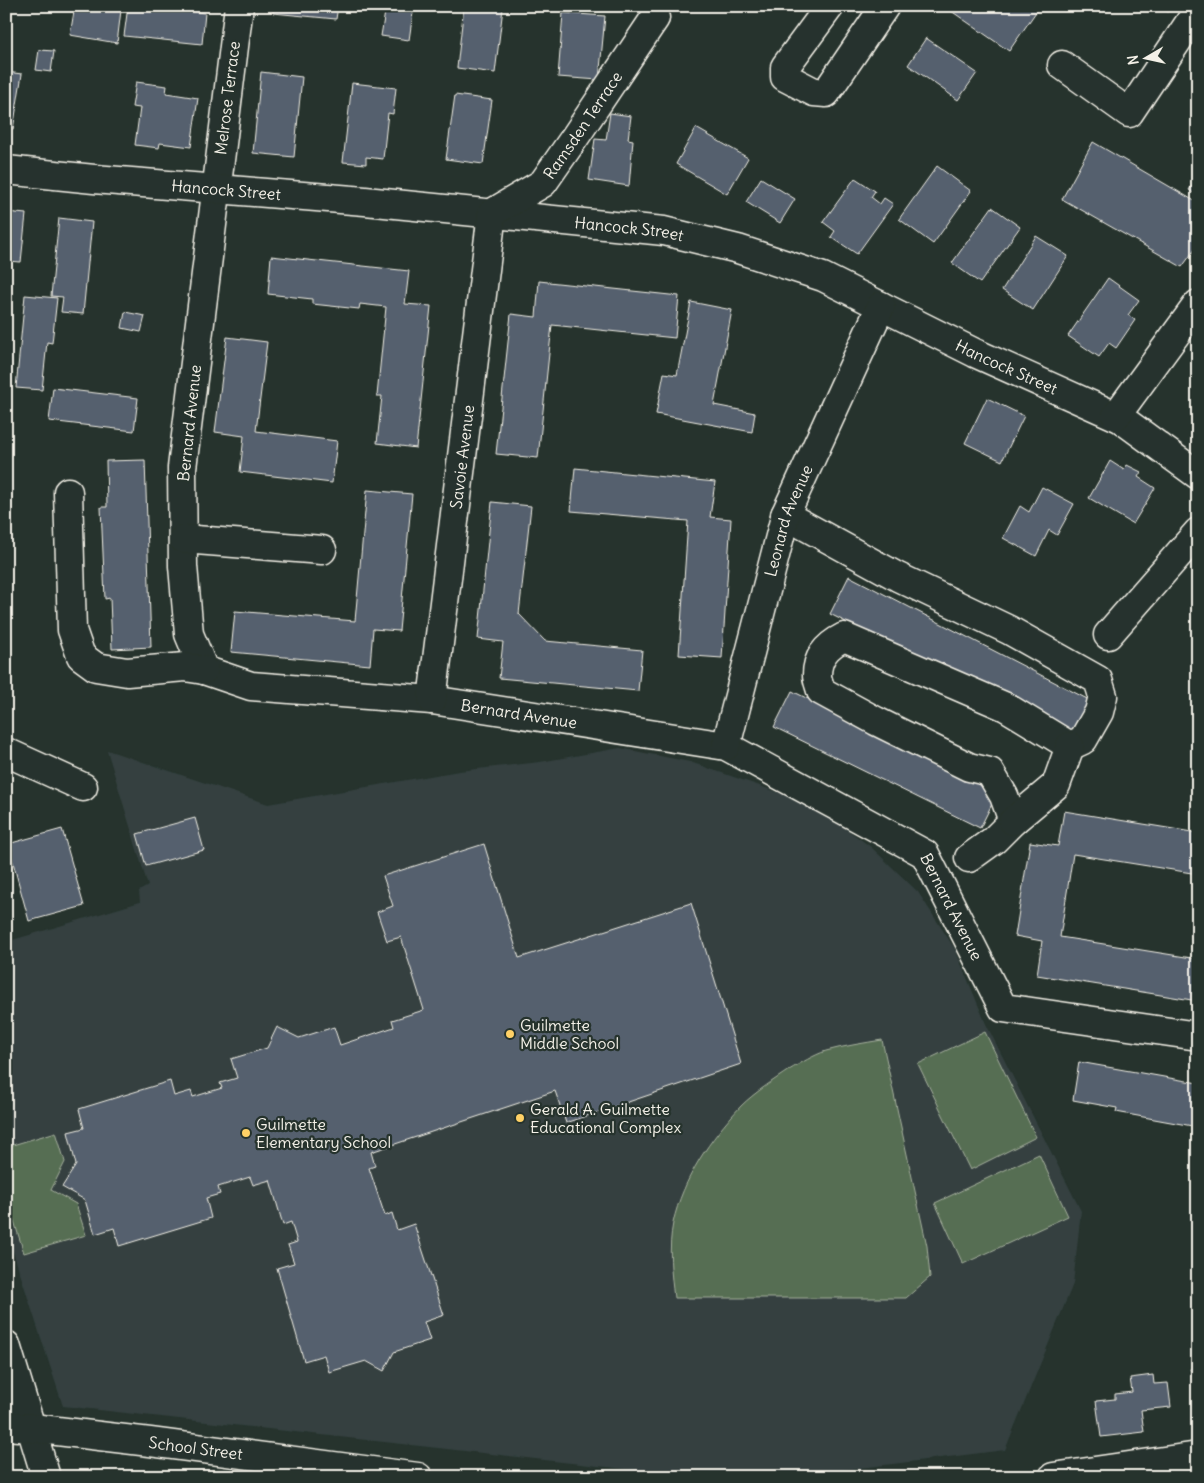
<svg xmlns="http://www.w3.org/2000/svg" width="1204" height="1483" font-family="Delius,sans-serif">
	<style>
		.built { fill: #344140 }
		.green { fill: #576e53; stroke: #a6b09e }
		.building { fill: #55616e; stroke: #f4f1e8 }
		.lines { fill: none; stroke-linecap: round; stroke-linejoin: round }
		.minor-casing { stroke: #f4f1e8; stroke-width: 31 }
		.minor { stroke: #26332d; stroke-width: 28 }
		.poi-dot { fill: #ffd166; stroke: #26332d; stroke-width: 2 }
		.labels { text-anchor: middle; stroke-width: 4.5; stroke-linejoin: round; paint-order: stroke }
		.street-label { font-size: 16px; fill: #f4f1e8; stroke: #26332d }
		.poi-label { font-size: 16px; fill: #f4f1e8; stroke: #26332d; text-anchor: start }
	</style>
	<rect width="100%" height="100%" fill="#26332d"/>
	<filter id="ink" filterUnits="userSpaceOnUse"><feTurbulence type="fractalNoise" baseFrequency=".02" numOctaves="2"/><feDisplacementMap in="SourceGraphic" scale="10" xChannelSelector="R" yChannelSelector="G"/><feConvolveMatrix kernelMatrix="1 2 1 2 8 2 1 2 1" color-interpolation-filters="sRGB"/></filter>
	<g filter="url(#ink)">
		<path class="built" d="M620 748 690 762 812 804 871 847 918 892 955 949 986 1024 1081 1211 1073 1284 1005 1450 788 1477H696L63 1406 6 1230V942L140 902 139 891 148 886 107 750 268 804 459 771 540 762Z"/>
		<path class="green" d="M985 1032 1036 1137 970 1170 918 1064Z
			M882 1040 927 1246 930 1277 906 1298H674C671 1273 668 1248 673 1223 683 1178 710 1139 741 1106 754 1093 774 1080 789 1070 801 1063 814 1055 826 1051 844 1046 864 1043 882 1040Z
			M56 1132 65 1162 51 1190 76 1204 86 1235 24 1253 6 1195V1147Z
			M1039 1154 1068 1216 963 1264 935 1203Z"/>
		<path class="building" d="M75 6H95L121 10 117 43 70 35Z
			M128 6H141L205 13 202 44 124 36Z
			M273 6H338L336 19 273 13Z
			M386 6H414L409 40 381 36Z
			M464 6 503 8 495 73 457 68Z
			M944 6H1040L1009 51Z
			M1159 6H1172L1168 12Z
			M563 13 605 16 599 80 558 77Z
			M926 38 977 73 958 100 908 65Z
			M39 50 54 51 51 72 36 70Z
			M6 72 22 74 13 129 6 128Z
			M261 72 302 77 294 157 253 153Z
			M136 82 167 86 166 93 198 98 191 147 160 143 159 148 135 145 140 108 132 107Z
			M352 83 396 88 393 114 388 113 383 159 366 157V164L343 162Z
			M455 95 492 100 483 164 446 159Z
			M610 113 631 116 628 139 633 140 629 186 589 180 595 139 606 140Z
			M696 128 748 158 727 194 676 164Z
			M1093 142 1198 203V245L1182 267 1062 199Z
			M937 166 971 191 933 244 899 219Z
			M1198 177V196L1189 190Z
			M761 178 795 199 780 223 746 202Z
			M855 178 875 191 871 197 880 204 884 198 893 204 857 254 831 237 835 231 823 222Z
			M992 207 1020 227 980 283 952 263Z
			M6 212 26 214 21 262 6 261Z
			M59 218 92 222 83 314 61 312 63 297 51 296Z
			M1036 236 1068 256 1033 310 1002 290Z
			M271 256 409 271 405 304 431 306 416 448 377 443 382 396H377L386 307 360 304 359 309 312 304V299L268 294Z
			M1108 278 1139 300 1128 315 1135 320 1116 348 1109 343 1099 357 1068 336Z
			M539 281 679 296 675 338 552 325 538 458 496 454 511 314 536 317Z
			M25 295 57 298 52 343 47 342 42 390 16 388Z
			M691 302 732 310 714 405 755 413 752 432 656 414 664 373 677 375Z
			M125 312 145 316 141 332 122 328Z
			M227 337 267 342 256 431 337 441 332 483 240 472 244 436 215 432Z
			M53 388 138 398 134 431 49 421Z
			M987 398 1024 416 1002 461 965 443Z
			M145 460 151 647 112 649 110 598 105 599 101 507H107L106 461Z
			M1110 461 1124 470 1127 465 1141 472 1138 477 1155 488 1133 524 1089 498Z
			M575 468 715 482 710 517 731 519 722 658 679 655 688 521 571 511Z
			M1042 487 1074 504 1057 535 1049 530 1036 556 1003 538 1020 506 1029 512Z
			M367 490 412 494 399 631 373 629 370 665 231 652 235 611 355 621Z
			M492 502 531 506 519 614 545 641 642 650 638 691 499 678 503 642 478 639Z
			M849 576 1093 702 1076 737 830 614Z
			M792 691 998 792 980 828 774 727Z
			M1064 811 1198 833V874L1073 854 1060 937 1198 959V1001L1037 975 1042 941 1015 936 1030 842 1058 846Z
			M195 818 204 850 146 866 137 834Z
			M62 829 84 906 29 921 8 844Z
			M484 844 519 958 691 903 741 1064 566 1123 555 1091 371 1152 375 1166 369 1168 385 1216 392 1213 397 1230 414 1224 444 1315 424 1322 430 1340 394 1352 384 1371 366 1361 329 1372 324 1355 304 1361 277 1268 294 1263 288 1245 297 1242 291 1222 283 1225 270 1180 253 1185 250 1177 218 1187 220 1194 206 1198 211 1218 119 1246 114 1228 95 1234 85 1200 62 1187 76 1165 68 1132 84 1128 79 1109 170 1081 174 1096 191 1091 193 1097 222 1088 220 1083 237 1078 231 1059 267 1048 277 1027 299 1038 334 1027 340 1045 394 1027 392 1020 424 1010 401 937 387 941 377 912 393 906 383 876Z
			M1079 1062 1198 1083V1127L1116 1112 1117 1108 1073 1100Z
			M1198 1366V1392L1190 1369Z
			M1153 1375 1154 1384 1168 1383 1171 1407 1141 1410 1144 1432 1101 1437 1096 1401 1115 1399V1394L1132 1392 1130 1378Z"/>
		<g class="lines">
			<g class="minor-casing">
				<g id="minor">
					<path id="s1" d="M239 6 182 468 183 566 189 634 204 670 251 686 432 700 726 746 925 854 1003 1008 1198 1036"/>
					<path d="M830 6 785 67V77L814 92 826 93 885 6"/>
					<path d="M1062 65 1129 113 1198 10"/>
					<path id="s2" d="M6 170 94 179 365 201 664 231 738 249 823 277 975 353 1120 418 1198 475"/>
					<path d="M1116 416 1198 304"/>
					<path d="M68 492 72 630 81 656 96 667 127 672 185 667 204 670"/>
					<path d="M785 515 898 577 1009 630 1098 680 1103 696 1099 712 1083 740 1070 746 1006 707 844 637C828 645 817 656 817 675 817 680 820 686 821 691L876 721 969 767 990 772 1004 796 1013 821 994 840 969 858"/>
					<path d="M183 539 322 550"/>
					<path d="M1108 635 1198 532"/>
					<path id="s3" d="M432 700 492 213 543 183 575 137 655 18"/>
					<path id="s4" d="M726 746 786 513 881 306"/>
					<path d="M6 752 83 787"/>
					<path d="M1013 821 1056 785 1070 746"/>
					<path d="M6 1345 46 1477"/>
					<path id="s5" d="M6 1426 32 1428 150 1442 418 1477"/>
					<path d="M1053 1477 1198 1456"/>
				</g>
			</g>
			<use href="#minor" class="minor"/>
		</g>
	</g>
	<g class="poi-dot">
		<circle cx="510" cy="1034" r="5"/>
		<circle cx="520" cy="1118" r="5"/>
		<circle cx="246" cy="1133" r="5"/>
	</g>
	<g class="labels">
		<g class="street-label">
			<text transform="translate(227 98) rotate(-83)" y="6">Melrose Terrace</text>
			<text dy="6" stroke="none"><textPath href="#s3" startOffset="620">Ramsden Terrace</textPath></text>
			<text dy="6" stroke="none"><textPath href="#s2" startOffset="221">Hancock Street</textPath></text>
			<text dy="6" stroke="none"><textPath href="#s2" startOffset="626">Hancock Street</textPath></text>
			<text dy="6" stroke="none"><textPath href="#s2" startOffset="1031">Hancock Street</textPath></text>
			<text transform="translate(189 423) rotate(-84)" y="6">Bernard Avenue</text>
			<text dy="6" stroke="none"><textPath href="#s3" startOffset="245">Savoie Avenue</textPath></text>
			<text dy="6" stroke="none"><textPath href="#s4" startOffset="234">Leonard Avenue</textPath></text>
			<text dy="6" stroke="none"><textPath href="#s1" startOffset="990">Bernard Avenue</textPath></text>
			<text dy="6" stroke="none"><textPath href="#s1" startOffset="1485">Bernard Avenue</textPath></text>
			<text dy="6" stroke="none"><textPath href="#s5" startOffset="191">School Street</textPath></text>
		</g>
		<g class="poi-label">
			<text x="520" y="1031">Guilmette<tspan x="520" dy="18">Middle School</tspan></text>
			<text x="530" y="1115">Gerald A. Guilmette<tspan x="530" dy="18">Educational Complex</tspan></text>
			<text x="256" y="1130">Guilmette<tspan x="256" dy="18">Elementary School</tspan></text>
		</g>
	</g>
	<rect width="1204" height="1483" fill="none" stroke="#26332d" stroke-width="25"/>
	<rect x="12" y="12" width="1179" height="1458" fill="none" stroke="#f4f1e8" stroke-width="2" filter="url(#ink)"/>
	<g transform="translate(1146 58) rotate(261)" stroke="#26332d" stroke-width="4" paint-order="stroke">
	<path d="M0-4L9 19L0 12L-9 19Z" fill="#f4f1e8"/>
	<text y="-8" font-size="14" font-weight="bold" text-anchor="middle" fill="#f4f1e8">N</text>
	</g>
</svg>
